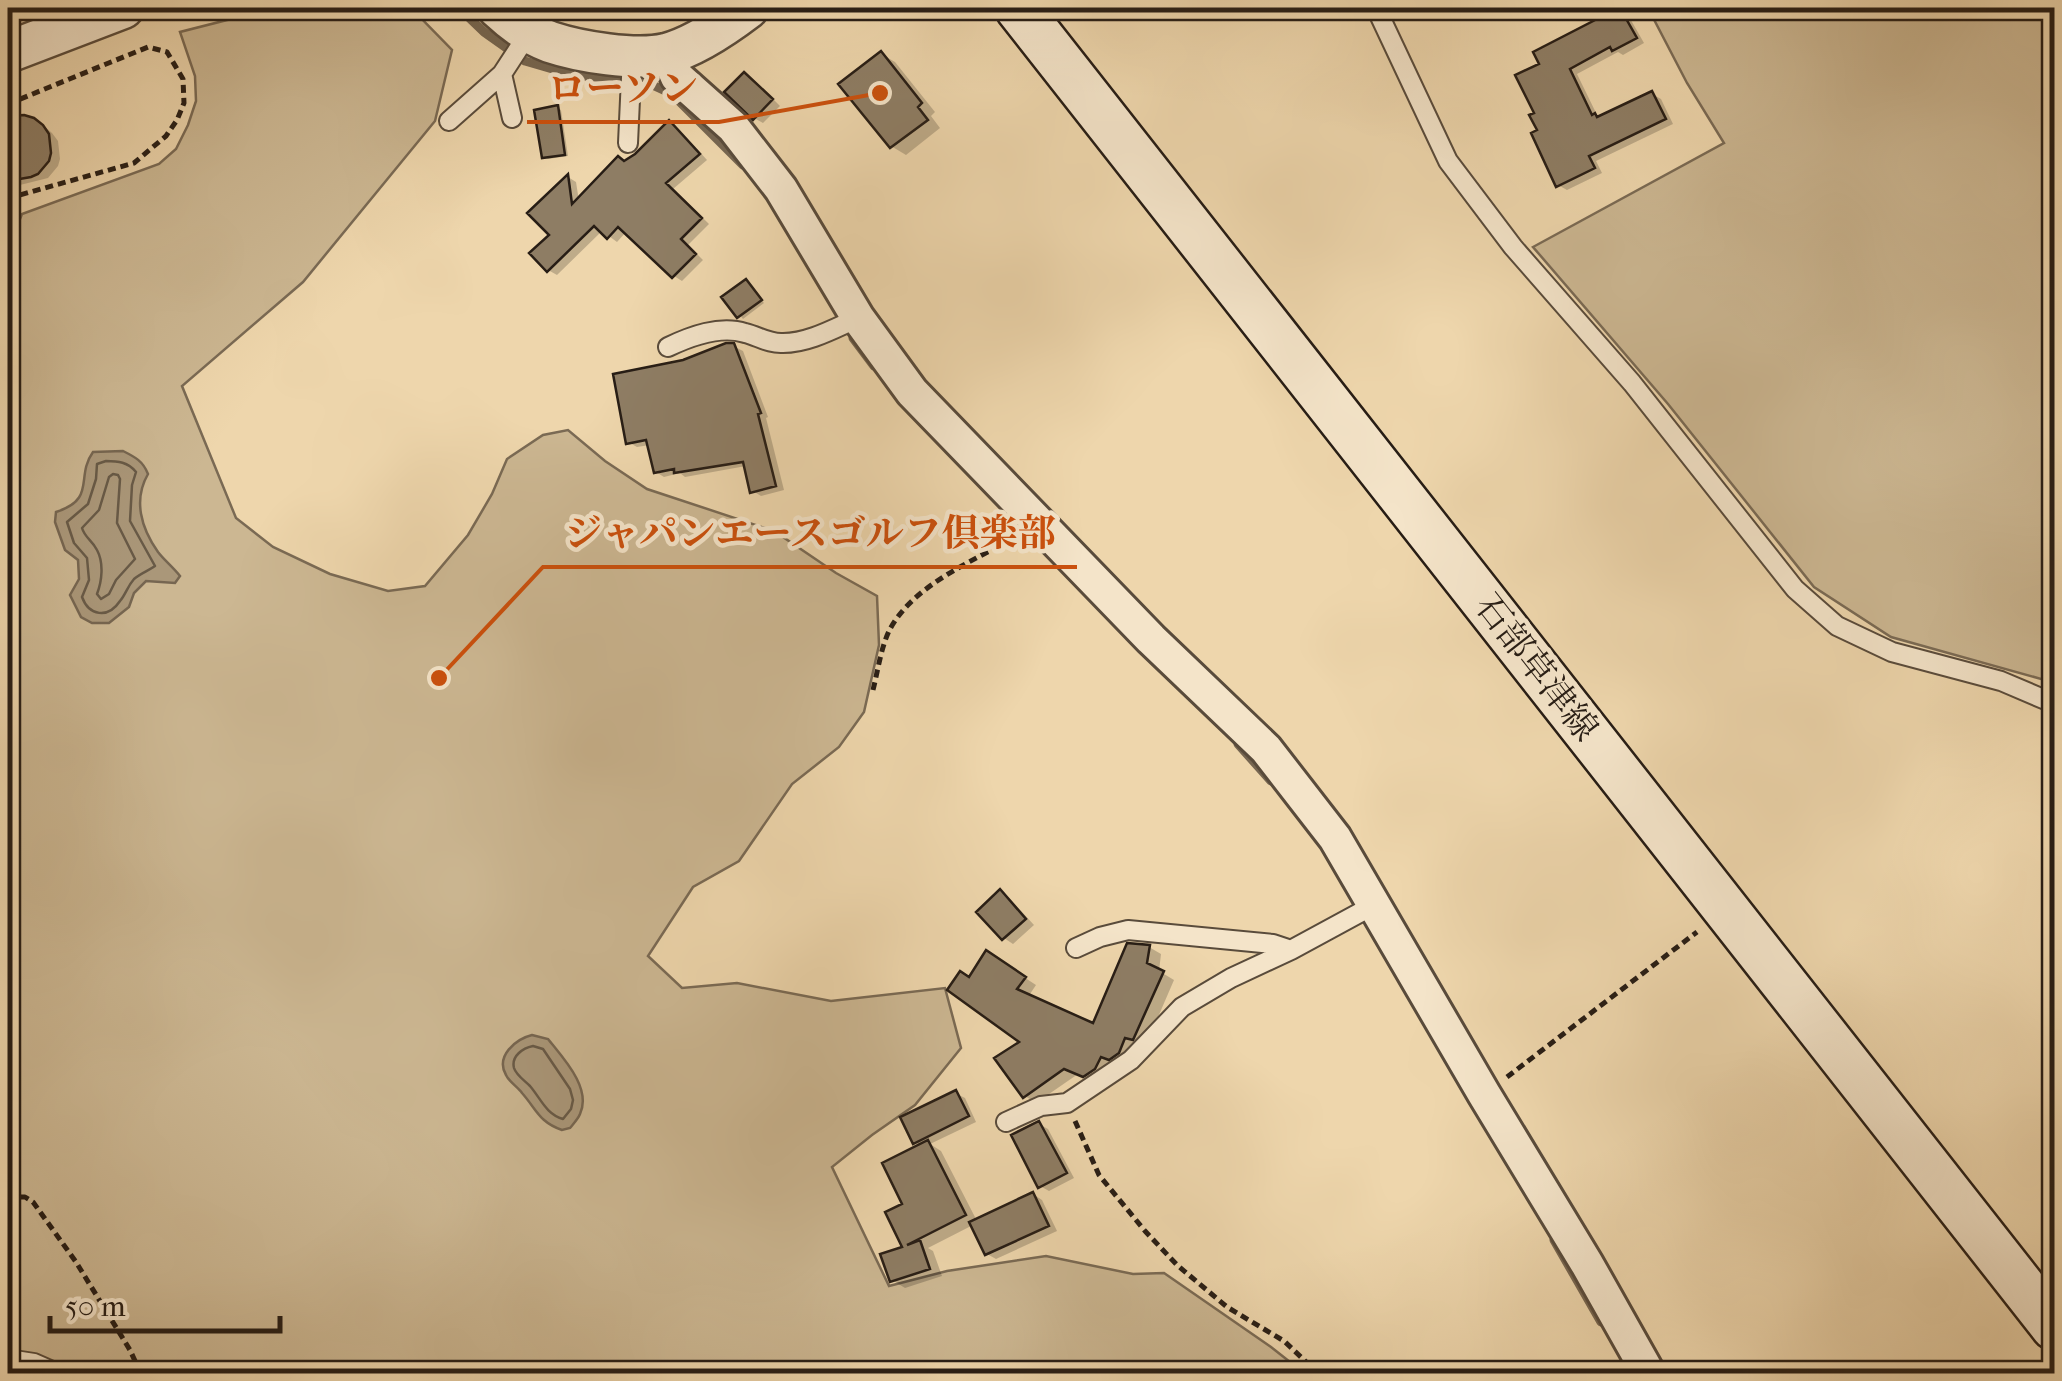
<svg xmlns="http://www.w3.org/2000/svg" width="2062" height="1381" font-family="'IM FELL French Canon','Noto Serif JP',serif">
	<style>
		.green { fill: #ccb792; stroke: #7a6a54; stroke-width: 2.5 }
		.water { fill: #aa9779; stroke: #766651; stroke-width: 2.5 }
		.shadow { fill: #0003 }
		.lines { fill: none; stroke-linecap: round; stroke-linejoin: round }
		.shore { stroke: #685a47; stroke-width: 2.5 }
		.stream { stroke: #766651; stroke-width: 9 }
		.building { fill: #8e7d64; stroke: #271d15; stroke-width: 2.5 }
		.service-casing { stroke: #594b3b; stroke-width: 22 }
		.minor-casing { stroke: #594b3b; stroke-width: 38 }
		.tertiary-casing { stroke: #594b3b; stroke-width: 45 }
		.secondary-casing { stroke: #271d15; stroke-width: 50 }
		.path { stroke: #271d15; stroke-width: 5; stroke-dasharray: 8 5; stroke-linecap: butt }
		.service { stroke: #f4e4c9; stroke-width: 18 }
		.minor { stroke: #f4e4c9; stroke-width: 32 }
		.tertiary { stroke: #f4e4c9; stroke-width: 40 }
		.secondary { stroke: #f4e4c9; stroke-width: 45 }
		.labels { text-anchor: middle; stroke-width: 9; stroke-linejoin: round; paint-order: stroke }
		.street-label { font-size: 35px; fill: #271d15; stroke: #f4e4c9 }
		.leader { fill: none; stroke: #cb500d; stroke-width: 4 }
		.callout-dot { fill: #cb500d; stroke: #f4e4c9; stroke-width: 4 }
		.callout-label { font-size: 38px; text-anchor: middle; font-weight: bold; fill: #cb500d; stroke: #f4e4c9; stroke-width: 9; stroke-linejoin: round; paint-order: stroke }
	</style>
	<rect width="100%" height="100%" fill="#eed6ac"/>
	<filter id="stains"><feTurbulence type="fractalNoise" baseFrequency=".002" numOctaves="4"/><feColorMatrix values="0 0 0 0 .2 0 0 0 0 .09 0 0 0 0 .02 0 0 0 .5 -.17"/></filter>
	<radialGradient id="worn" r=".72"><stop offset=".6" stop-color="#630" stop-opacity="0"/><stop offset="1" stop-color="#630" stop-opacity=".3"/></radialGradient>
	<path class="green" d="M274 8H411L452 50 435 121 303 282 182 386 236 518 273 547 330 574 388 591 425 586 468 535 492 494 507 459 543 435 568 430 605 461 647 489 774 531 836 573 877 596 879 645 864 712 839 747 792 784 739 861 693 887 648 956 682 988 737 983 831 1001 945 988 961 1048 915 1105 872 1135 832 1167 889 1286 947 1271 1046 1256 1133 1274 1164 1273 1271 1347 1304 1373H8V249L22 214 159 164 176 149 188 125 196 101 195 76 180 32Z
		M1648 8H2054V689L2045 680 1891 637 1814 587 1668 404 1533 247 1724 143 1687 83Z"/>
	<path class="water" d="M123 451C135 457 143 461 148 474 133 500 141 528 158 552 164 560 173 567 180 576L175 583 146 581 134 593 129 607 109 623H92L81 617 70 595 79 579 78 560 65 550 55 522 56 512C97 499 75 477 93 452Z
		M532 1035 548 1039C563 1058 592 1088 580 1114 578 1119 574 1123 570 1128L562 1130C539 1122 537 1110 522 1093 518 1087 509 1082 506 1075 495 1056 516 1039 532 1035Z"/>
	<path class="shadow" d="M1591 8H1624L1644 43 1623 55 1618 52 1577 74 1599 119 1652 94 1661 99 1673 124 1596 161 1602 173 1567 190 1558 185 1540 132 1537 114 1542 65 1598 21Z
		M881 54 895 62 935 112 931 116 940 128 906 155 891 146Z
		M744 75 754 80 780 106 763 123 754 118Z
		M557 108 561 110 568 156 548 159 544 157Z
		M13 118 44 126 52 133 58 141 60 159 58 166 48 178 20 185 8 176V120Z
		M670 123 678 128 707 160 673 189 709 224 688 245 703 260 682 281 674 276 627 231 617 242 602 231 557 275 548 270 552 235 568 177 576 182 579 201 636 156Z
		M746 282 764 303 743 319 725 297Z
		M733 346 743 351 768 417 766 418 784 490 761 496 753 491 746 466 685 477 680 473 664 477 656 472 650 445 637 447 628 442 684 362Z
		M1000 892 1009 898 1034 925 1013 944 1004 938Z
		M1149 947 1161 954 1159 971 1174 980 1146 1045 1096 1082 1078 1074 1036 1103 1025 1096 1023 1042 970 979 999 961 1036 985 1028 997 1094 1027Z
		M955 1093 965 1098 976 1122 930 1144 941 1151 977 1221 1033 1194 1042 1200 1057 1231 996 1259 987 1254 973 1225 928 1248 933 1251 942 1276 905 1288 892 1280 905 1248V1205L922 1146 915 1142Z
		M1039 1124 1048 1129 1074 1178 1049 1191 1040 1186Z"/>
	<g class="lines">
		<path class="shore" d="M106 461C118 461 128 462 136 472L132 485 130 521 155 566C148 571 141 573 134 579 127 587 126 594 120 601 108 619 89 616 82 597L89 580 87 558 74 543 67 522 88 504 96 479 97 464Z
			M113 474 118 475 120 479 117 523 135 559 116 580 109 594 101 599 97 594C102 581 104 563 97 550 92 540 85 538 82 528L99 510 109 477Z
			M533 1046 543 1049 570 1089 573 1100 571 1109 563 1119C546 1114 541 1099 530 1086 525 1081 516 1075 514 1068 511 1056 523 1048 533 1046Z"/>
		<path class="stream" d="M459 8 484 32 525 61 573 75 648 83 672 94 743 165
			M853 338 874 366
			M1238 744 1271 781
			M1554 1240 1601 1322"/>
	</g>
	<path class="building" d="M1588 8H1620L1637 38 1612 51 1610 47 1570 69 1592 115 1595 113 1597 117 1652 91 1666 119 1589 156 1595 168 1556 187 1531 133 1537 130 1529 115 1534 113 1515 75 1539 64 1533 52 1595 20Z
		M881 51 922 103 918 107 928 120 890 148 838 84Z
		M744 72 773 99 753 120 724 92Z
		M558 105 565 155 542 158 534 110Z
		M24 115 34 118 43 125 49 134 51 153 49 161 38 174 31 177 8 181V116Z
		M669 120 700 154 666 183 702 218 681 239 696 254 672 278 618 227 607 239 594 226 547 272 529 253 549 235 527 213 568 174 572 204 618 156 624 161 635 154Z
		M746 279 762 300 737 318 721 297Z
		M726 343H734L761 413 758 414 776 486 750 493 743 462 674 473V469L654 473 646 440 626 444 613 374 683 360Z
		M1000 889 1026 919 1002 940 976 912Z
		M1127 943 1150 945 1147 963 1164 971 1133 1040 1125 1038 1119 1053 1109 1060 1101 1057 1095 1069 1083 1077 1064 1069 1023 1098 994 1058 1019 1042 947 990 960 971 969 977 986 950 1026 977 1017 989 1093 1023Z
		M956 1090 969 1116 913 1144 900 1117Z
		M1039 1121 1067 1173 1038 1188 1011 1135Z
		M928 1140 966 1215 907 1245 920 1240 930 1269 890 1282 880 1254 902 1247 885 1212 902 1204 882 1163Z
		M1033 1192 1049 1226 985 1255 969 1222Z"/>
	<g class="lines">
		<g class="service-casing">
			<path id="service" d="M1376 8 1448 161 1513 247 1632 383 1795 589 1837 626 1892 652 2001 681 2048 701 2054 707
				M512 118 502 74 530 31
				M449 121 502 74
				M628 143 632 56
				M668 347C691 336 720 325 745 333 758 336 769 344 783 343 809 343 835 328 858 318
				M1076 948 1100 937 1128 930 1273 944 1291 950
				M1006 1122 1041 1106 1067 1103 1131 1060 1182 1007 1231 978 1291 950 1374 905
				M8 1359 34 1363 59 1374"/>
		</g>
		<g class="minor-casing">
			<path id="minor" d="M667 54 677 77 733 127 781 189 858 318 912 392 1151 639 1266 749 1335 838 1484 1094 1587 1264 1649 1374"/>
		</g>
		<g class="tertiary-casing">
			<path id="tertiary" d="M498 8C513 22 530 35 550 42 580 52 636 61 666 54 693 47 727 24 748 8
				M8 52 123 8"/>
		</g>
		<g class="secondary-casing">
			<path id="secondary" d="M1018 8 2054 1327"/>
		</g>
		<path class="path" d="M8 104 148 47 167 52 183 79 184 103 177 120 166 136 134 163 16 196H8
			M873 690C878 670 881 647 890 629 914 585 971 562 1012 539
			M1507 1077 1697 932
			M1075 1121 1099 1175 1145 1231 1177 1265 1227 1307 1284 1341 1319 1374
			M8 1197H25L33 1202 76 1262 130 1350 141 1374"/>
		<use href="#service" class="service"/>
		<use href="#minor" class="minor"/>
		<use href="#tertiary" class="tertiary"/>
		<use href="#secondary" class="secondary"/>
	</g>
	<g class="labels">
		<g class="street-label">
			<text transform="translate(1537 667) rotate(52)" y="12">石部草津線</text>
		</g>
	</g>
	<path class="leader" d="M880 93L719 122H527M439 678L543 567H1077"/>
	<g class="callout-dot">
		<circle cx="880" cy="93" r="10"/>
		<circle cx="439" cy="678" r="10"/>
	</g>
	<g class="callout-label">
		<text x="623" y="101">ローソン</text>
		<text x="810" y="546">ジャパンエースゴルフ倶楽部</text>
	</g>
	<rect width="2062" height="1381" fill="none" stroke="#eed6ac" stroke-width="40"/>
	<rect x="10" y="10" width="2042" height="1361" fill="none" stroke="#271d15" stroke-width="5"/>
	<rect x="20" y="20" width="2022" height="1341" fill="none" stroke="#271d15" stroke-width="2.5"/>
	<path d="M50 1316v15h230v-15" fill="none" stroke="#271d15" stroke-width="5"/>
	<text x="65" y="1316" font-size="30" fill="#271d15" stroke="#f4e4c9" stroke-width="8" paint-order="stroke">50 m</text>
	<rect width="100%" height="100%" filter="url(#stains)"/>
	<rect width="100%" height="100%" fill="url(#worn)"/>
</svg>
